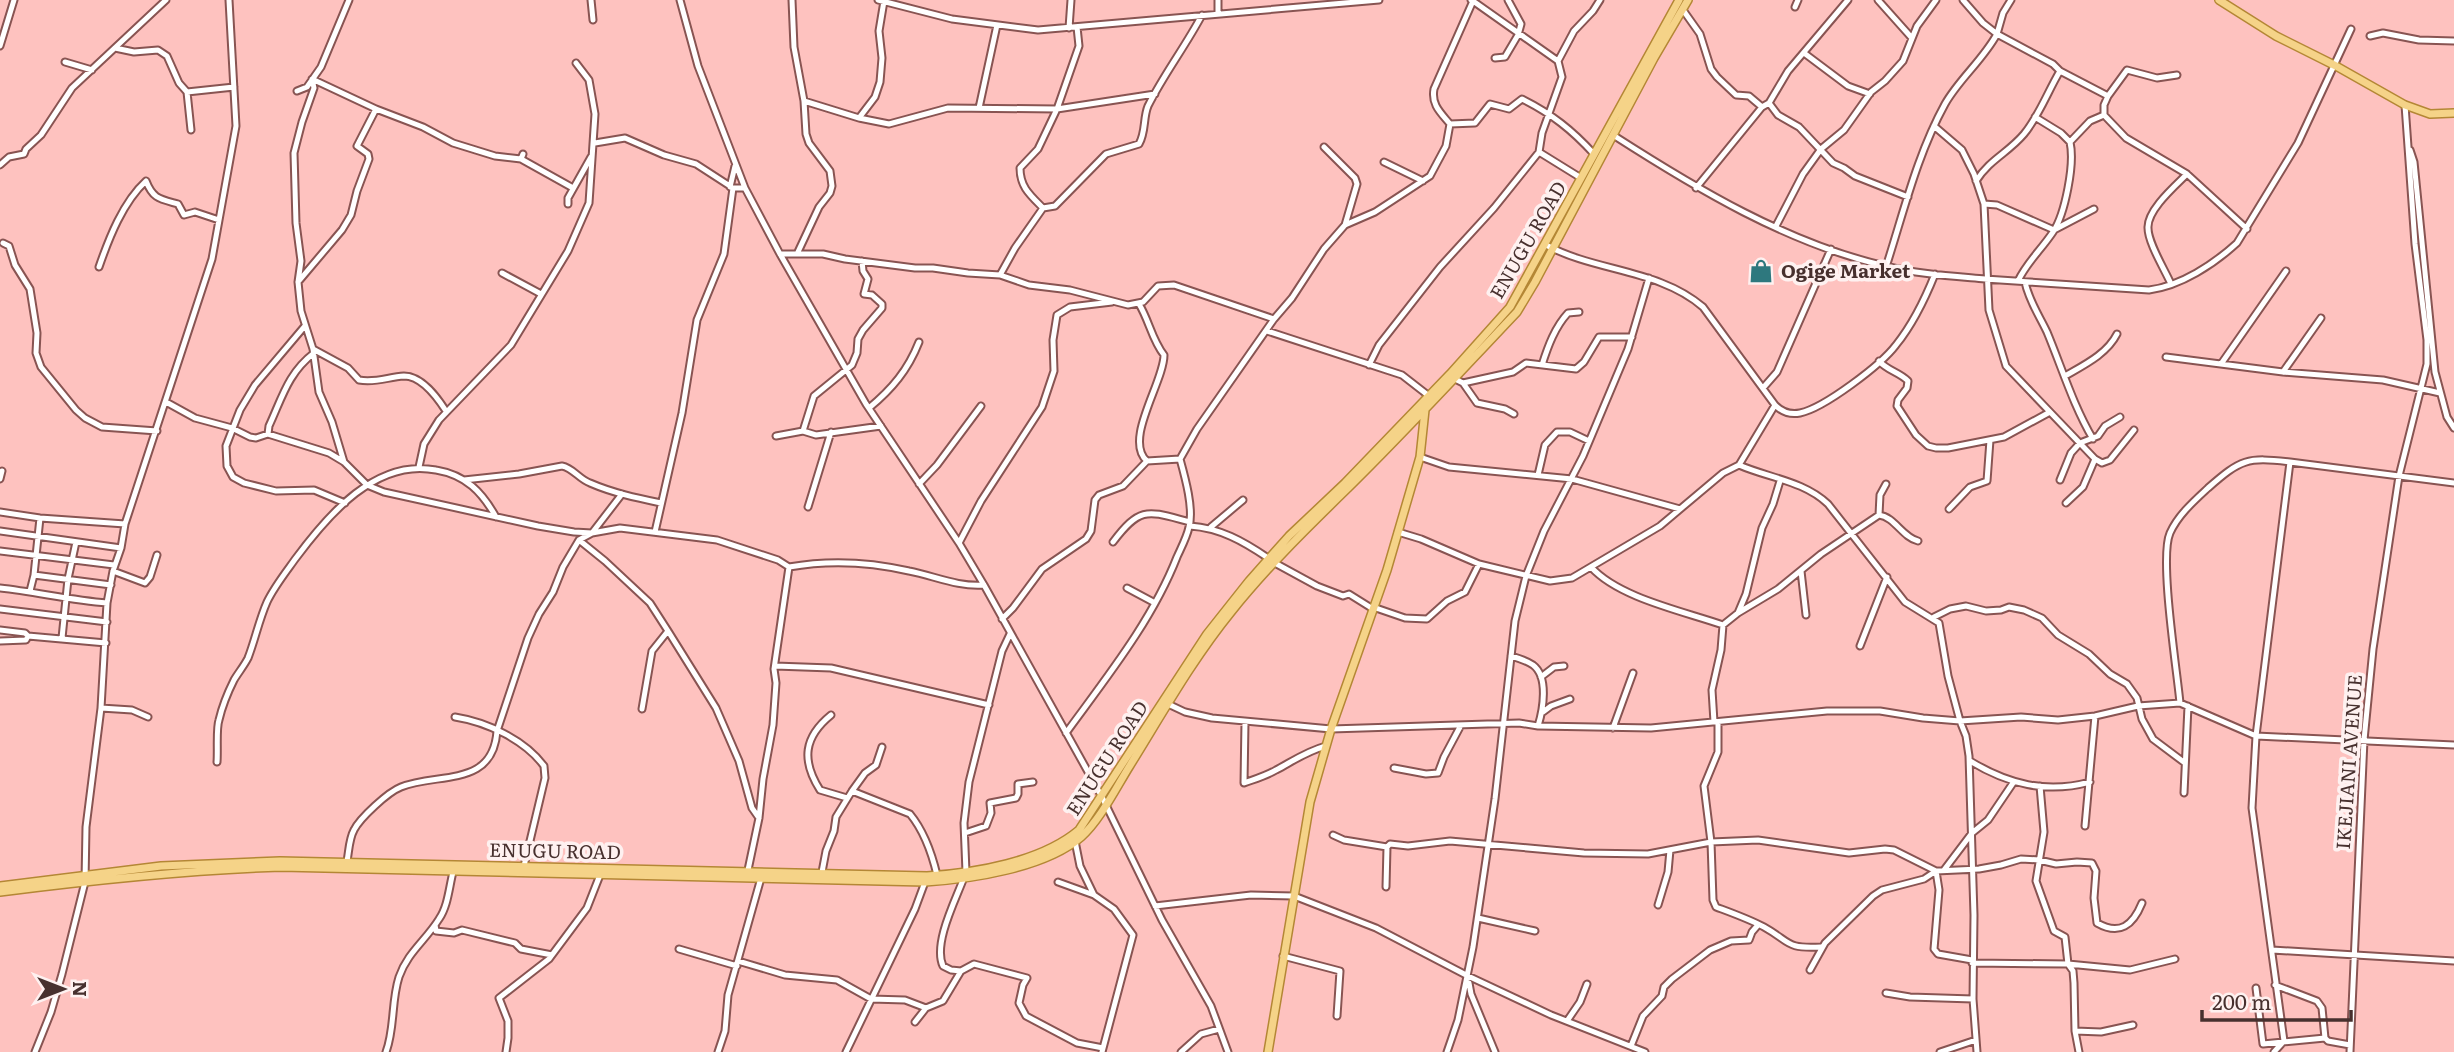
<svg xmlns="http://www.w3.org/2000/svg" width="2454" height="1052" font-family="Literata,serif">
	<style>
		.lines { fill: none; stroke-linecap: round; stroke-linejoin: round }
		.minor-casing { stroke: #885452; stroke-width: 9 }
		.major-casing { stroke: #b48735; stroke-width: 10 }
		.minor { stroke: #fff; stroke-width: 5 }
		.major { stroke: #f5d388; stroke-width: 7 }
		.labels { text-anchor: middle; stroke-width: 7; stroke-linejoin: round; paint-order: stroke }
		.street-label { font-size: 19px; fill: #47302e; stroke: #fef1f0 }
		.poi-label { font-size: 19px; font-weight: bold; fill: #47302e; stroke: #fef1f0; text-anchor: start }
	</style>
	<rect width="100%" height="100%" fill="#fec2bf"/>
	<g class="lines">
		<g class="minor-casing">
			<path id="minor" d="M591 0 593 20
				M680 0 698 66 745 188 780 254 866 404 959 543 984 585 1102 797 1162 920 1211 1006 1228 1052
				M792 0 794 47 804 101 806 134 809 143 830 171 832 186 830 193 819 207 797 254
				M878 0 952 19 1038 30 1379 0
				M1878 0 1911 37
				M1795 7 1798 0
				M1683 10 1700 34 1711 69 1717 77 1736 95 1749 96 1762 107
				M1218 14V0
				M1069 28 1071 0
				M2370 36 2383 33 2419 40 2454 41
				M0 46 14 0
				M115 48 134 52 158 50 167 56 179 83 187 92 191 130
				M1804 53 1848 86 1870 94
				M1495 58 1505 57 1518 35 1521 24 1508 0
				M1558 61 1574 31 1593 11 1600 0
				M65 62 92 70
				M2060 71 2108 96 2104 105V115L2090 121 2070 142
				M297 91 307 87 321 67 349 0
				M187 92 234 87
				M2108 96 2127 70 2157 78 2177 75
				M804 101 859 118 889 124 948 108 1057 109 1155 94
				M1769 103 1778 115 1799 127 1833 163 1844 168 1855 176 1908 197
				M979 108 997 25
				M376 109 423 127 453 143 495 156 521 159
				M2104 115 2126 138 2187 174 2247 229
				M859 118 875 97 880 82 882 58 879 31 884 1
				M1450 124 1475 123 1490 104 1509 109 1522 99C1552 114 1572 130 1594 154
				M1934 126 1962 150 1974 174 1984 204 1989 310 2006 366 2095 459 2102 463 2110 460 2134 430
				M1613 135C1697 189 1787 243 1885 266 1917 274 1951 276 1985 279 2039 283 2094 286 2149 290 2181 286 2214 264 2237 243L2298 143 2351 29
				M595 143 625 138 664 155 696 164 733 188H745
				M1324 147 1355 178 1357 184 1345 225
				M2410 150 2414 162 2435 372 2447 417 2454 428
				M1539 152 1581 178
				M523 154 521 159 573 188
				M1384 162 1423 181
				M0 165 9 157 24 154 26 149 41 135 72 88 166 0
				M1976 181C1990 159 2008 153 2024 134 2039 116 2048 91 2060 71L2053 64 1997 34 2003 13 2011 0
				M730 187 735 166
				M1696 188 1762 107 1769 103 1788 71 1848 0
				M568 204V198L591 157
				M1984 204 1997 205 2054 230 2094 209
				M1043 208C1030 195 1020 187 1020 168L1038 149 1057 109 1079 46 1077 27
				M1776 226 1803 174 1821 149 1844 130 1871 92 1885 81 1903 61 1917 26 1936 0
				M3 243 9 246 15 265 30 289 37 333 36 353 41 367 76 410 85 418 102 427 157 431
				M1546 245C1596 272 1659 269 1703 307L1775 405C1782 412 1790 415 1800 413 1824 408 1881 365 1896 345 1913 324 1925 299 1935 274
				M780 254H823L845 259 915 268H933L968 273 1000 275 1029 285 1070 290 1128 305 1143 302 1158 286 1174 285 1274 319
				M99 267C109 238 123 202 146 181 153 199 160 199 178 204L184 215 195 212 219 220
				M1886 267C1904 211 1917 155 1945 104 1959 79 1983 60 1997 34L1983 23 1963 0
				M502 273 541 294
				M1000 275 1015 248 1043 208 1055 206 1106 154 1139 144C1146 132 1143 118 1148 106 1164 74 1185 47 1202 15
				M2018 281C2027 262 2041 250 2053 232 2065 214 2075 164 2070 142L2061 133 2035 117
				M298 282 342 230 351 215 357 191 369 159 368 154 357 146 376 109 312 79 314 88 302 122 294 153 296 223 301 261 298 282 301 311 313 349 319 392 332 422 344 462
				M2025 282C2029 301 2039 315 2047 332 2062 368 2073 405 2093 439
				M2171 284C2165 270 2148 243 2148 228 2147 210 2175 186 2187 174
				M1139 304C1149 320 1152 340 1164 355 1164 382 1123 440 1147 461
				M304 327 255 385 240 410 226 446 227 466 233 477 244 483 276 491 314 490 345 503
				M1267 331 1402 375 1429 396
				M313 349 348 368 359 380C376 383 388 377 404 376 422 376 437 397 446 411
				M2166 357 2283 372 2383 380 2440 393
				M1879 361C1888 371 1899 372 1908 381L1907 388 1898 400 1897 406 1916 435 1928 446 1936 448H1948L2004 437 2050 412
				M2221 364 2286 271
				M1369 365 1379 345 1440 267 1494 208 1539 152 1542 133 1562 77 1558 61 1473 1
				M1542 365C1548 346 1555 327 1568 313L1579 312
				M2283 372 2321 318
				M2065 376C2084 365 2107 354 2117 334
				M1455 379 1463 383 1477 403 1505 409 1514 414
				M1463 383 1513 372 1526 363 1576 369 1584 362 1599 337H1632
				M1763 388 1777 372 1831 249
				M166 402 195 418 232 428 250 437 256 438 268 434 269 426C282 398 288 373 314 353
				M869 408C892 389 908 370 919 342
				M803 431 814 396 852 365 857 353 858 339 863 330 882 308V304L872 295 864 294 868 279 863 271 862 261
				M268 434 329 453 344 462 367 485 384 492 538 526 574 532 592 533 620 528 717 540 778 560 789 567C828 560 870 562 909 571 935 576 957 587 984 585
				M776 436 803 431 816 435 881 426
				M1420 457 1449 467 1572 479 1680 509
				M419 467 424 444 439 420 511 345 568 251 589 203 595 114 589 80 576 63
				M1538 475 1545 445 1557 432H1570L1589 441
				M0 479 2 471
				M464 480 519 474 562 466C573 468 579 479 590 483 613 493 637 498 661 503
				M2060 480 2071 453 2080 443 2098 436 2105 426 2120 417
				M919 484 937 465 981 406
				M2066 503 2083 487 2095 459
				M808 507 831 432
				M1949 509 1970 487 1987 481 1990 440
				M0 512 40 518 125 524
				M1879 515 1880 495 1886 484
				M1190 526C1220 528 1243 541 1268 558
				M1211 527 1243 500
				M0 531 121 548
				M655 532 682 413 697 320 724 254 733 188
				M1398 532 1421 539 1479 564 1550 581 1572 578 1660 526 1723 473 1739 465 1775 405
				M579 540 605 561 650 603 668 631 716 708 739 761 752 808 759 818
				M1113 542C1141 505 1148 511 1190 522
				M959 543 981 501 1042 407 1054 371 1053 340 1057 315 1070 307 1112 302
				M0 551 114 565
				M1273 562 1317 586 1343 596 1349 594 1373 609
				M1591 567C1619 598 1683 611 1723 625
				M113 571 145 583 150 577 157 555
				M1801 571 1806 615
				M34 575 111 585
				M0 588C36 592 71 600 107 603
				M1127 588 1155 603
				M30 591 34 575 40 518
				M1373 607 1405 618 1427 619 1447 601 1465 592 1479 564
				M0 609 107 622
				M1738 613 1778 589 1821 554 1879 515C1895 517 1902 537 1918 541
				M1934 617 1950 609 1966 606 1986 611 2001 610 2009 607 2024 610 2042 618 2058 635 2089 654 2110 674 2127 684 2137 698 2142 719 2153 739 2185 763
				M1002 619 1013 608 1042 569 1086 539 1091 531 1095 500 1099 495 1123 486 1147 461 1180 459
				M0 630 25 633 28 636
				M62 638 68 579 76 542
				M0 641 26 640 28 636 106 643
				M1860 646 1887 577
				M1511 656C1518 658 1527 661 1533 665 1549 677 1543 710 1538 726
				M775 666 831 668 989 705
				M1541 677 1554 667 1564 666
				M2180 703C2177 670 2159 558 2170 533 2178 515 2194 501 2208 488 2241 459 2247 457 2290 462
				M1168 704 1185 712 1212 718 1331 729 1519 723 1538 726 1651 728 1827 711H1880L1923 718 1960 721 1948 676 1939 623 1905 602 1828 504C1804 481 1769 478 1739 465
				M101 708 132 710 148 717
				M642 709 652 651 668 631
				M1543 712 1551 706 1570 699
				M831 715C804 737 801 760 820 790L847 798
				M455 717C487 722 525 740 544 766L545 778 524 866
				M1245 722 1244 783C1255 779 1266 776 1276 770 1293 761 1307 751 1326 746
				M1714 722 1712 690 1721 650 1723 625 1738 613 1746 594 1762 528 1773 504 1780 481
				M1718 722V752L1704 786 1711 842 1713 900 1716 907C1732 913 1749 919 1764 927 1791 942 1785 949 1821 947
				M1613 728 1633 673
				M1066 733C1106 678 1152 621 1177 557 1181 548 1187 537 1189 527 1194 509 1185 477 1180 459L1197 429 1274 319 1292 298 1324 249 1345 225 1375 212 1430 176 1446 146 1450 124C1441 113 1431 105 1434 89L1473 1 1471 0
				M1970 761C2008 784 2046 794 2090 782
				M217 762C218 751 216 728 219 720 222 707 228 692 234 680 238 673 244 666 248 658 255 640 259 620 267 602 274 587 286 572 296 558 328 515 376 458 436 470 466 475 482 492 496 517
				M1394 768 1426 774 1438 773 1444 757 1460 727
				M2040 786 2044 832 2036 881 2054 931 2065 937 2068 964 2073 971 2074 983 2075 1031 2079 1052
				M852 791 865 773 876 765 882 747
				M2184 793 2188 706
				M2085 826 2095 716
				M965 833 986 826 991 813 990 803 1016 798 1018 794V784L1033 782
				M1333 835 1344 840 1387 847 1390 844 1408 846 1450 841 1584 853 1648 854 1711 842 1758 840 1849 853 1885 849 1894 850 1936 871
				M1075 841 1080 866 1094 895 1114 909 1133 935 1102 1052
				M347 861C349 851 349 839 354 830 360 818 388 792 401 787 438 772 493 788 497 731L528 638 539 614 553 592 563 567 579 540 592 533 622 494
				M748 870 759 818 763 779 773 725 776 683 774 669 789 567
				M1944 870 1972 833 1988 820 2013 783
				M1936 871 1939 890 1934 949 1938 954 1972 960
				M822 872 826 851 834 831 836 817 852 791 910 814C924 831 932 854 937 875
				M966 872 964 823 969 782 1002 651 1010 634
				M1058 882 1094 895
				M1386 887 1387 847
				M1658 905 1668 872 1670 850
				M1155 906 1251 895 1294 896 1376 928 1468 976 1551 1015 1645 1052
				M1478 918 1535 931
				M435 925 436 931 454 933 462 930 515 943 521 949 552 955
				M679 949 737 966
				M2272 950 2454 961
				M1283 956 1340 971 1337 1016
				M738 961 785 975 837 980 871 999 905 1000 926 1008
				M1972 963 2068 964 2130 970 2175 959
				M1810 970 1825 943 1873 896 1882 890 1924 879 1936 871 1979 869 2001 865 2021 859 2039 860 2056 864 2077 862 2092 863 2096 871 2094 898 2097 923C2120 936 2133 925 2142 903
				M961 971 951 970 943 966C933 944 955 901 963 880
				M1469 983 1471 994 1495 1052
				M2275 985 2317 1001 2322 1008 2325 1038 2328 1041 2350 1045
				M2256 988 2263 1044 2325 1038
				M1886 993 1910 997 1973 999
				M1567 1021 1580 1002 1587 984
				M915 1022 926 1008 943 1001 961 971 974 964 1027 978 1023 985 1019 1003 1026 1016 1077 1043 1103 1048
				M2075 1031 2101 1032 2133 1025
				M1631 1046 1643 1016 1662 996 1664 987 1672 979 1710 950 1731 941 1749 940 1752 932 1758 925
				M35 1052 51 1012 62 974 85 882 86 827 101 708 107 603 113 571 121 548 125 524 212 259 236 126 229 0
				M386 1052C395 1028 391 1002 399 977 407 953 426 940 439 919 448 906 449 888 453 872
				M506 1052 508 1038V1021L499 998 549 959 587 908 600 875
				M718 1052 725 1031 728 995 761 878
				M846 1052 915 909 925 882
				M1181 1052 1201 1034 1219 1029
				M1447 1052 1458 1020 1473 947 1495 799 1515 621 1526 576 1544 531 1583 456 1628 349 1649 278
				M1940 1052 1976 1040
				M1977 1052 1973 999 1974 915 1969 756 1966 736 1960 721 2021 717 2058 720 2095 716 2138 706 2180 703 2256 736 2454 745
				M2274 1052 2284 1041 2252 808 2256 736 2290 462 2454 483
				M2350 1052 2364 740 2373 649 2399 476 2427 364V340L2415 244 2405 105"/>
		</g>
		<g class="major-casing">
			<path id="major" d="M2219 0 2276 36 2336 66 2405 105 2430 114 2454 113
				M0 886 161 866 280 861 927 876C975 873 1041 862 1079 830L1207 634 1249 581 1289 536 1345 483 1450 374 1510 307 1679 0
				M0 892C94 880 186 870 281 867L925 882C971 879 1045 868 1081 837 1100 820 1116 788 1129 767 1162 714 1192 660 1231 612 1267 567 1307 528 1348 488 1406 431 1461 371 1517 312L1535 282 1654 58 1688 0
				M1268 1052 1310 802 1331 729 1387 570 1420 457 1425 410"/>
		</g>
		<use href="#minor" class="minor"/>
		<use href="#major" class="major"/>
	</g>
	<defs>
		<g id="shop-bare" transform="scale(1.89)"><path d="M-5-2.5h2.3a2.7 3.5 0 0 1 5.4 0H5L5.5 6h-11ZM-1.5-2.5h3a1.5 2.3 0 0 0-3 0Z" fill="#2e787e" stroke="#fef1f0" stroke-width="2.5" paint-order="stroke"/></g>
	</defs>
	<g fill-rule="evenodd">
		<use href="#shop-bare" x="1761" y="271"/>
	</g>
	<g class="labels">
		<g class="street-label">
			<text transform="translate(1528 240) rotate(-60)" y="7">ENUGU ROAD</text>
			<text transform="translate(1107 758) rotate(-57)" y="7">ENUGU ROAD</text>
			<text transform="translate(2349 762) rotate(-86)" y="7">IKEJIANI AVENUE</text>
			<text transform="translate(555 851) rotate(1)" y="7">ENUGU ROAD</text>
		</g>
		<g class="poi-label">
			<text x="1781" y="278">Ogige Market</text>
		</g>
	</g>
	<g transform="translate(63 989) rotate(90)" stroke="#fef1f0" stroke-width="5" paint-order="stroke">
	<path d="M0-5L12 26L0 18L-12 26Z" fill="#47302e"/>
	<text y="-10" font-size="19" font-weight="bold" text-anchor="middle" fill="#47302e">N</text>
	</g>
	<path d="M2202 1010v10h149v-10" fill="none" stroke="#47302e" stroke-width="3.5"/>
	<text x="2212" y="1010" font-size="21" fill="#47302e" stroke="#fef1f0" stroke-width="5" paint-order="stroke">200 m</text>
</svg>
